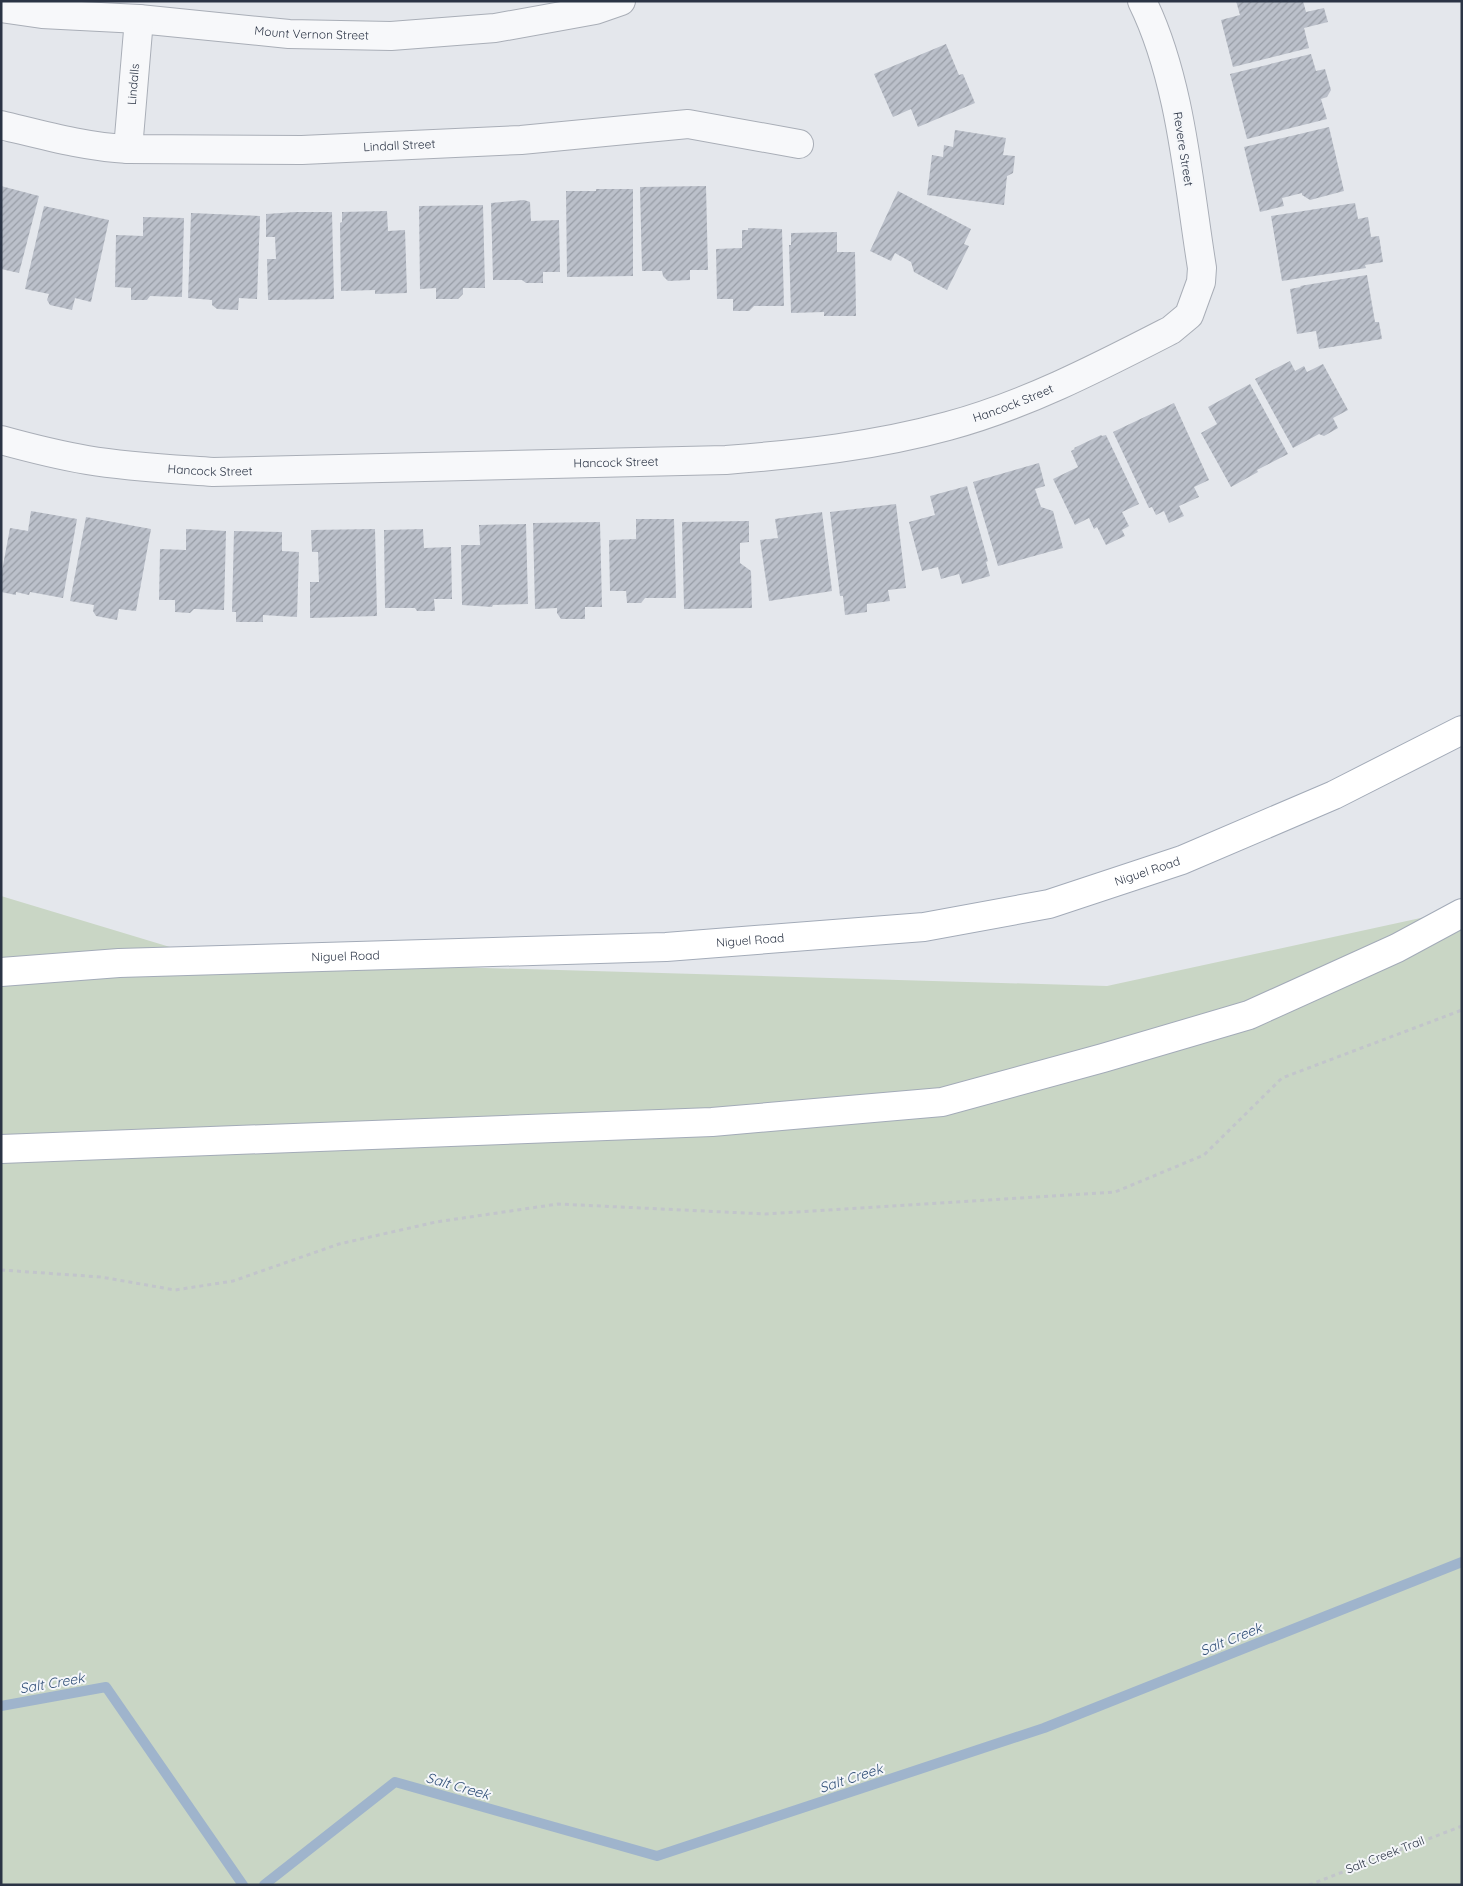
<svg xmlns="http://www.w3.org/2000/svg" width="1463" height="1886" font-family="Quicksand,sans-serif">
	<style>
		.grass { fill: #c9d6c5 }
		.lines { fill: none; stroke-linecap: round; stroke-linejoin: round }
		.stream { stroke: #9fb4cc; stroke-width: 10 }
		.building { fill: url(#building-hatch) }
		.minor-casing { stroke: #a9aeb7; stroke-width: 30 }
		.major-casing { stroke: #a3abb8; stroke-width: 30 }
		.path { stroke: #c2c5cb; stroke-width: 3; stroke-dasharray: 4 4; stroke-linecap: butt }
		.minor { stroke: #f7f8fa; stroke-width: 28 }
		.major { stroke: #fff; stroke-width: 28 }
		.labels { text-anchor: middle; stroke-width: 4; stroke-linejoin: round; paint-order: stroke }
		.street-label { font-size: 12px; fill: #2b3445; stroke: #f4f6f9 }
		.water-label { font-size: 14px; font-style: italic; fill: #34527a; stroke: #f4f6f9 }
	</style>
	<defs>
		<pattern id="building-hatch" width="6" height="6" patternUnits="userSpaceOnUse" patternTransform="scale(1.25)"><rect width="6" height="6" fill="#bbc0ca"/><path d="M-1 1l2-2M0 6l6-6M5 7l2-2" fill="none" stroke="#989da6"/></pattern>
	</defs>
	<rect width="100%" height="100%" fill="#e4e7ec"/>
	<path class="grass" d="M1 896 213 960 1107 986 1462 909V1885H1Z"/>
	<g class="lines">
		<path class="stream" d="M1 1706 106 1687 243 1885
			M264 1885 395 1782 657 1856 1044 1728 1462 1562"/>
	</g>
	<path class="building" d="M1236 1H1303L1306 12 1324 8 1328 22 1304 28 1309 48 1233 67 1221 20 1240 15Z
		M946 44 959 75 963 74 975 103 918 127 911 109 893 117 874 74Z
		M1311 54 1316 71 1325 69 1331 90 1327 97 1321 99 1327 119 1247 139 1230 74Z
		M1329 127 1344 191 1310 200 1302 195V193L1282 198 1284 206 1260 212 1244 147Z
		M955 130 1006 138 1003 155 1015 156 1013 173 1007 176 1004 205 927 195 932 155 943 157 944 145 953 147Z
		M1 186 39 196 19 273 1 269Z
		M706 186 708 270H690V280L668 281 663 276 662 271H642L640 187Z
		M596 189H633V276L567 277 566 191H596Z
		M898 191 971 229 964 244 969 246 947 290 914 272 911 262 895 253 891 261 870 251Z
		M524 200 530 202 531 221 559 220 560 272H543V283H526L522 280H493L491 203Z
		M1355 203 1358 219 1368 217 1371 237 1379 236 1383 262 1365 265 1366 268 1282 281 1271 216Z
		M483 205 485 288H463V294L458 299H436V288L420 289 419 206Z
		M44 206 109 220 91 302 75 298 72 310 50 305 47 300 49 294 25 289Z
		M387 211 388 231 405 230 407 293 375 294V290L341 291 340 223 342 222V212Z
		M296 212H332L334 299 268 300 267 259H276L275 237H266V214Z
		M191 213 260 216 257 299 239 298 238 310 217 309 212 305V300L188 298Z
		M143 217 184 218 182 297 150 296 147 300H131V288L115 287 116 235 143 236Z
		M748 228 782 229 784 306H754L749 311H733V299H717L716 249 742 248V230H748Z
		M837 232V252H855L856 316H824V312L791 313 789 245H791V233Z
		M1367 275 1375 322H1379L1382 339 1319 349 1316 331 1297 334 1290 289 1301 287 1300 286Z
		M1290 361 1295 371 1304 366 1307 372 1323 364 1348 410 1333 418 1338 428 1324 436 1319 434 1293 448 1255 379Z
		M1250 384 1288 454 1257 470 1258 472 1231 487 1201 433 1217 424 1208 407Z
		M1174 403 1209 480 1194 487 1199 497 1179 506 1184 516 1169 523 1164 511 1156 515 1152 507 1149 508 1113 432Z
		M1101 435 1102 436 1106 435 1139 504 1122 512 1129 526 1122 530 1125 536 1106 545 1097 527 1094 529 1089 518 1075 525 1053 479 1078 467 1071 451 1075 449 1074 448Z
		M1039 463 1045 486 1035 489 1041 507 1053 511 1063 548 998 566 973 482Z
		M967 486 988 561 986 562 990 576 962 584 959 574 941 579 938 567 922 571 909 522 935 515 930 496Z
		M896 504 906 588 888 590 890 601 867 604V612L845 615 843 596H840L830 512Z
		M31 511 77 519 63 598 30 592 29 595 16 592V595L1 592V576L10 528 28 531Z
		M822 512 832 591 769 601 760 540 778 538 775 519Z
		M86 517 151 529 136 611 119 609 117 620 96 616 93 611 94 605 70 601Z
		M636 519H674L676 598H645L641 603H627L626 591H610L609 540 636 539Z
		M749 521V542L740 543V563L751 571 752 608 684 609 682 522Z
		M600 522 602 607H585V619H561L557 613V608L535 609 533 523Z
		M526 524 528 604 493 605 492 607 462 605 461 545H480L479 525Z
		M186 529 226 531 224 610 194 609 190 613 175 612V600H159L160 549 186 550Z
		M375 529 377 616 310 618V582H319L318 552H312L311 530Z
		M423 529 424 548 451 547 452 599H434L435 611H417L415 608H385L384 530Z
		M234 531 282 532V551L299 552 297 617 263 615V622H236V612H232Z"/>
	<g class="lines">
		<g class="minor-casing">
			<g id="minor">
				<path id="s1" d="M1 8 42 14 139 19 289 34 391 36 495 28 595 10 621 1"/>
				<path id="s2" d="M1 125C43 135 85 147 128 149L302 150 521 140 688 124 799 144"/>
				<path id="s3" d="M128 149 139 19"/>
				<path id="s4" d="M1 440C30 448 58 455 87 460 129 467 171 469 213 472L726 460C801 454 875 446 948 426 1026 405 1099 367 1171 330L1189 315 1201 282 1202 268C1188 181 1181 80 1142 1"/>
			</g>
		</g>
		<g class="major-casing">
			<g id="major">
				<path id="s5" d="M1 972 119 963 666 947 924 927 1049 904 1182 860 1334 795 1462 730"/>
				<path d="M1 1149 712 1122 942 1102 1103 1058 1249 1015 1397 948 1462 913"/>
			</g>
		</g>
		<path class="path" d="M1 1270 101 1277 175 1290 233 1281 339 1244 436 1222 558 1204 766 1214 1115 1192 1204 1155 1282 1078 1462 1010
			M1309 1885 1462 1826"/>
		<use href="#minor" class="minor"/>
		<use href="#major" class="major"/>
	</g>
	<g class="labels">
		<g class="street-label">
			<text dy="4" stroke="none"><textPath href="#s1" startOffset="312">Mount Vernon Street</textPath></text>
			<text dy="4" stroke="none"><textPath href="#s3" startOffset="65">Lindalls</textPath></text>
			<text dy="4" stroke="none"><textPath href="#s2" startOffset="401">Lindall Street</textPath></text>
			<text transform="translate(1183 149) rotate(81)" y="4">Revere Street</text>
			<text dy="4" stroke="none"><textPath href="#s4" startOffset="1022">Hancock Street</textPath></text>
			<text dy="4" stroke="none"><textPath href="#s4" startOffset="618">Hancock Street</textPath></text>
			<text dy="4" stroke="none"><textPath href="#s4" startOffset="212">Hancock Street</textPath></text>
			<text dy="4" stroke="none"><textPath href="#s5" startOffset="1155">Niguel Road</textPath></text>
			<text dy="4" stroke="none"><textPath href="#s5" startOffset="750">Niguel Road</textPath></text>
			<text dy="4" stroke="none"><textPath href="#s5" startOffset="345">Niguel Road</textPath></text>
			<text transform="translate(1385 1855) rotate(-21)" y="4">Salt Creek Trail</text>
		</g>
		<g class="water-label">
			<text transform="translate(1231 1639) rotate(-22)" y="5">Salt Creek</text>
			<text transform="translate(52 1683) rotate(-10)" y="5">Salt Creek</text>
			<text transform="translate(851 1778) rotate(-18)" y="5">Salt Creek</text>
			<text transform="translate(458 1786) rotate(16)" y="5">Salt Creek</text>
		</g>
	</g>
	<rect width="1463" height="1886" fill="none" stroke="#2b3445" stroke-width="5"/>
</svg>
